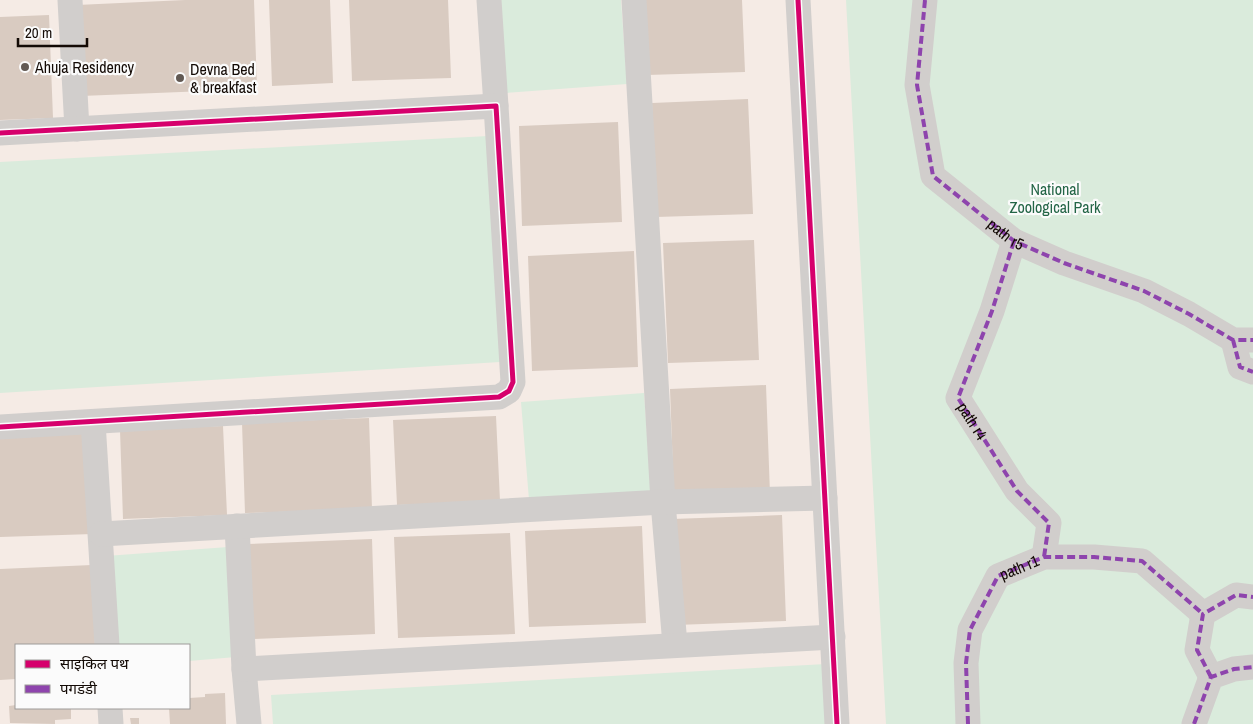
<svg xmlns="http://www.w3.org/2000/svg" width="1253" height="724" font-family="'Archivo Narrow','Noto Sans Devanagari',sans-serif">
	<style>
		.green { fill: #daebdc }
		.building { fill: #d9cbc1 }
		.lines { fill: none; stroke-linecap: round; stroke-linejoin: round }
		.minor { stroke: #d1cecc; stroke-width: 25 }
		.quiet { stroke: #8e44ad; stroke-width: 4; stroke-dasharray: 8 4; stroke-linecap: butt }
		.cycleway-casing { stroke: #fbfbfb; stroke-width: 8 }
		.cycleway { stroke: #d6006c; stroke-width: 5 }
		.poi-dot { fill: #625953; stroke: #fbfbfb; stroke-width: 2 }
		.labels { text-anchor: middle; stroke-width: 4.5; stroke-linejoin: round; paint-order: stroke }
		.poi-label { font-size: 16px; fill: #130a05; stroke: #fbfbfb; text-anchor: start }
		.park-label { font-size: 16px; fill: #236546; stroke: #fbfbfb }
		.street-label { font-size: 16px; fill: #130a05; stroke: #fbfbfb }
	</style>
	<rect width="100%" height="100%" fill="#f5ebe5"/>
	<path class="green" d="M498 0H621L627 84 505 93Z
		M846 0H1253V724H886Z
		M488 136 500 362 0 393V162Z
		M644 393 652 503 530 512 521 402Z
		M228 547 236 657 189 661V645H112L106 556Z
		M826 664 829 724H273L271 695Z"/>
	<path class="building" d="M185 0H254L257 89 81 96 77 5Z
		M269 0H330L333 83 272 86Z
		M349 0H448L451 78 352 81Z
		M644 0H742L745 72 647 75Z
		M49 15 53 118 0 120V17Z
		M748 99 753 214 656 217 652 103Z
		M618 122 622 222 522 226 519 126Z
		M754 240 759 360 668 363 663 243Z
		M634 251 638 367 532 371 528 256Z
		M766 385 770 494 674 498 670 389Z
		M496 416 500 501 397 505 393 420Z
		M369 418 372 509 245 513 242 423Z
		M223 426 227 515 123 519 120 430Z
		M89 432 93 534 0 537V435Z
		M782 515 786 621 676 625 672 519Z
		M642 526 646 623 529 627 525 531Z
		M510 533 515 634 398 638 394 537Z
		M372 539 375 634 252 639 248 544Z
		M92 565 95 645H16V679L0 680V569Z
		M225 693 226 724H170L169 708H189V698L205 697V694Z
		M16 705V708H71V719L55 720V724L10 723 9 706Z
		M130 718H139V724H131Z"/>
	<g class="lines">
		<g class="minor">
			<path d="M70 0 77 129"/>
			<path d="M489 0 496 106"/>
			<path d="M634 0 663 502 675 645"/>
			<path d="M798 0 837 724"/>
			<path id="s1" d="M925 0 917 85 933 176 1014 241 1064 263 1144 291 1189 314 1233 340H1253"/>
			<path d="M0 133 496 106 513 382 509 391 499 397 0 427"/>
			<path id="s2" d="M1014 241 992 311 958 398 1017 491 1049 523 1044 557"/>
			<path d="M1233 340 1240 367 1253 372"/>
			<path d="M93 422 107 645"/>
			<path d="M237 526 244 669 249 724"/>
			<path d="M101 534 663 502 825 498"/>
			<path d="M244 669 833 637"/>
			<path d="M1211 677 1197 650 1203 614 1236 595 1253 597"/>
			<path d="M110 708 111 724"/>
			<path id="s3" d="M968 724 966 663 970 630 998 576 1044 557H1094L1142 561 1203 614"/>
			<path d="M1194 724 1211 677 1234 669 1253 667"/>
		</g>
		<path class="quiet" d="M925 0 917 85 933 176 1014 241 1064 263 1144 291 1189 314 1233 340H1253
			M1014 241 992 311 958 398 1017 491 1049 523 1044 557
			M1233 340 1240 367 1253 372
			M1211 677 1197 650 1203 614 1236 595 1253 597
			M968 724 966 663 970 630 998 576 1044 557H1094L1142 561 1203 614
			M1194 724 1211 677 1234 669 1253 667"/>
		<g class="cycleway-casing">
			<path id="cycleway" d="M798 0 837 724
				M0 133 496 106 513 382 509 391 499 397 0 427"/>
		</g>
		<use href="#cycleway" class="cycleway"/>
	</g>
	<g class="poi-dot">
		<circle cx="25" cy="67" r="5"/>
		<circle cx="180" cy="78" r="5"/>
	</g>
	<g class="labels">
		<g class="poi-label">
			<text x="35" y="73">Ahuja Residency</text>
			<text x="190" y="75">Devna Bed<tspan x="190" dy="18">&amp; breakfast</tspan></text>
		</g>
		<g class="park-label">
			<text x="1055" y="195">National<tspan x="1055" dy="18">Zoological Park</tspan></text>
		</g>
		<g class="street-label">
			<text dy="6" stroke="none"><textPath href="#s1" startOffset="271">path r5</textPath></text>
			<text dy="6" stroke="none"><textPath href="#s2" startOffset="194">path r4</textPath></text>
			<text dy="6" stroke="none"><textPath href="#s3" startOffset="178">path r1</textPath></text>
		</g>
	</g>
	<rect x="15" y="644" width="175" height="65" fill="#fbfbfb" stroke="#9e9b99"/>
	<rect x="25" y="660" width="25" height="8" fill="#d6006c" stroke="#9e9b99"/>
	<text x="60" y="669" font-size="15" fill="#130a05">साइकिल पथ</text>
	<rect x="25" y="685" width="25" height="8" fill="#8e44ad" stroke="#9e9b99"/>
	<text x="60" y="694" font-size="15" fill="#130a05">पगडंडी</text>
	<path d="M18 38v8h69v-8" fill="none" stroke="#130a05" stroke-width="2.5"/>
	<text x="25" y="38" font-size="15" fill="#130a05" stroke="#fbfbfb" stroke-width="4" paint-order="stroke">20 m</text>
</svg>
